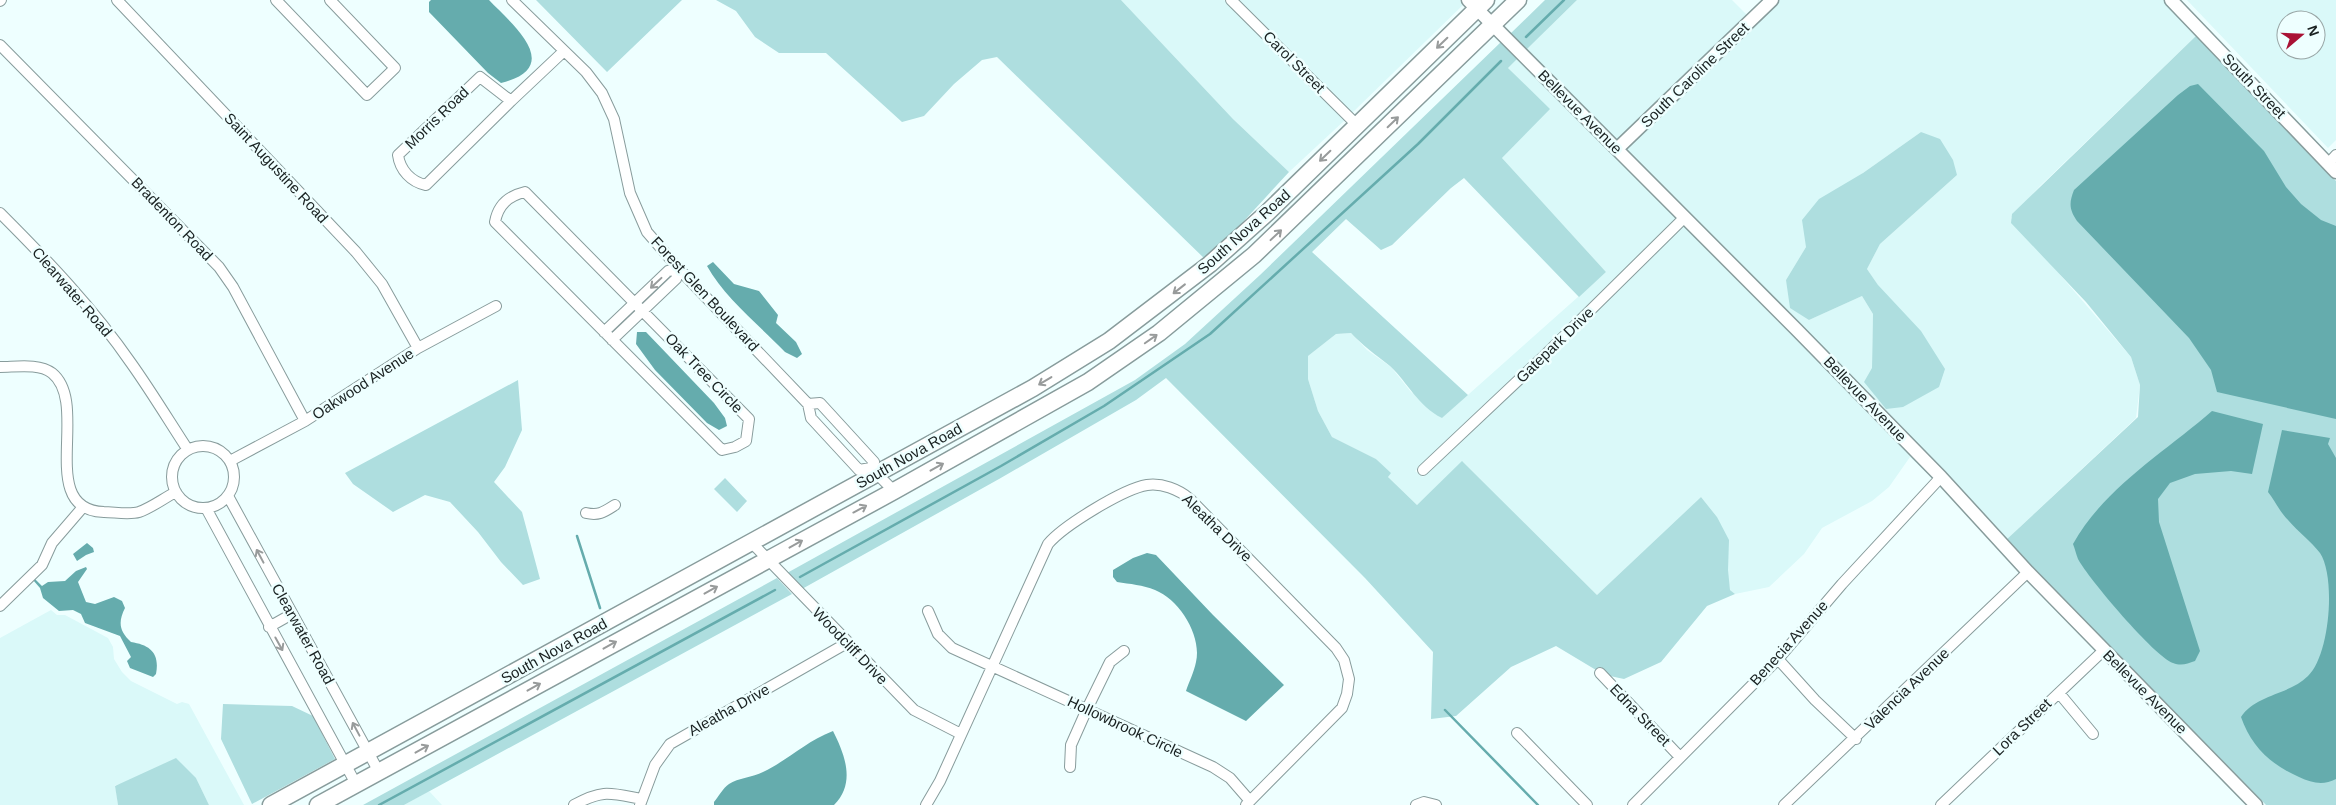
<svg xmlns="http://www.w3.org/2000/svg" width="2336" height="805" font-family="Helvetica,sans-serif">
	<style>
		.built { fill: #daf9f9; fill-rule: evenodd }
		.green { fill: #aededf }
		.water { fill: #65acad }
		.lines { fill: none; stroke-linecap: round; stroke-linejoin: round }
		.stream { stroke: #65acad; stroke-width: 2.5 }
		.minor-casing { stroke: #889c9c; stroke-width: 12 }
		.tertiary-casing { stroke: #889c9c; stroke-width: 15 }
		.primary-casing { stroke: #889c9c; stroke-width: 19 }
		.minor { stroke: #fff; stroke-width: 10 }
		.tertiary { stroke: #fff; stroke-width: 12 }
		.primary { stroke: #fff; stroke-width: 16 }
		.oneway { stroke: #989b9b }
		.labels { text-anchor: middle; stroke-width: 5; stroke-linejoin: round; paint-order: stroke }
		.street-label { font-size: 15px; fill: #192121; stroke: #eff }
	</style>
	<rect width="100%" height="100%" fill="#eff"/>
	<path class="built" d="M1121 0H1224L1345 120 1289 172 1233 119Z
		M1238 0H1460L1464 4 1352 113Z
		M1577 0H1732L1748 16 1617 142 1526 50Z
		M1779 0H2164L2197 35 2040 186 2011 218 2131 357 2140 385 2136 418 2006 540 1949 476 1624 149ZM1921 132 1957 175 1880 244 1867 269 1878 285 1886 409 1872 368 1873 314 1862 296 1809 320 1786 280 1806 247 1863 173Z
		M2187 0H2336V140L2328 148ZM2286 20H2316V50H2286Z
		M1519 57 1678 217 1541 353 1415 471 1423 477 1548 359 1685 224 1935 477 1933 479 1910 457 1889 487 1872 501 1822 528 1804 554 1769 587 1735 594 1730 590 1717 517 1701 497 1597 595 1463 462 1417 505 1388 477 1390 473 1376 459 1332 437 1318 411 1308 379V356L1336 334 1351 333 1367 350 1391 367 1411 392 1442 418 1606 272 1502 158 1549 109 1508 68Z
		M51 610 57 615H65L108 638 113 647 114 659 122 672 131 681 177 704 182 702 189 704 244 805H209L196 778 115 785 118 805H0V638Z
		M429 791 442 805H404Z"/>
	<path class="green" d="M536 0H682L607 72Z
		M716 0H1121L1233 119 1289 172 1207 261 997 57 982 60 954 84 924 116 902 122 826 53H779L755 37 736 11Z
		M1545 0H1577L1526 50 1510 34Z
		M2197 35 2336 181V805H2266L2006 540 2138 417 2140 385 2131 357 2086 302 2011 223 2012 214Z
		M1502 41 1519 57 1508 68 1550 109 1502 158 1606 272 1579 297 1464 178 1451 188 1392 245 1381 250 1346 219 1312 252 1468 395 1442 418C1418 406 1408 383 1390 366 1376 355 1363 346 1351 333L1336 334 1308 356V379L1318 411 1332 437 1376 459 1391 473 1388 477 1417 505 1462 461 1597 595 1701 497 1717 517 1729 540 1728 570 1730 590 1735 594 1707 606 1661 662 1624 679 1610 676 1601 667 1596 670 1556 646 1511 667 1456 716 1431 719 1433 652 1365 578 1166 378 1136 400 999 479 802 589 787 573 1135 380 1185 344 1260 275Z
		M1921 132 1940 139 1953 160 1957 175 1880 244 1867 269 1878 285 1921 331 1945 369 1939 387 1903 407 1886 409 1864 382 1872 368 1873 314 1862 296 1809 320 1790 308 1786 280 1806 247 1802 220 1819 199 1863 173Z
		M518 380 522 430 505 467 494 482 522 512 540 579 523 585 501 562 478 532 450 502 425 495 393 512 353 484 345 473Z
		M725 478 747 501 737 512 714 489Z
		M777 578 792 594 404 805H363Z
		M223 704 292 706 313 716 335 759 252 804 221 739Z
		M176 758 196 778 209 805H118L115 786Z"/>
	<path class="water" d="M431 0H489C513 25 565 67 501 83L488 73 429 12V2Z
		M2198 84 2264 151 2286 187 2301 204 2321 220 2336 226V419L2217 392 2211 370 2189 338 2077 221C2069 209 2069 203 2074 190L2178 95 2190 86Z
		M713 262 734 284 759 291 778 315 776 323 796 342 802 354 797 358 785 352C760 326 724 297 707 266Z
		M637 332H646L714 403 725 418 727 426 719 430 707 423 655 370 636 344Z
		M2212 411 2263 424 2252 474 2231 471 2195 474 2170 483 2158 499 2159 522 2200 651 2195 661C2187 664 2181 666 2173 663 2155 657 2088 578 2078 559 2076 554 2075 549 2073 544 2104 488 2165 452 2212 411Z
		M2282 430 2330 438 2328 444 2336 458V779C2323 786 2312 783 2299 777 2271 765 2251 746 2241 717 2256 694 2289 695 2308 676 2330 655 2336 577 2320 553 2311 541 2298 532 2288 520 2280 512 2275 501 2268 492Z
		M87 543 93 548 94 552 86 555 77 561 73 554Z
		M1147 553 1156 555 1213 615 1284 685 1246 721 1186 691C1189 682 1194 672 1196 662 1202 636 1180 600 1155 590 1143 585 1130 584 1117 582L1113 577V570L1133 558Z
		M86 567 87 569 78 582 86 602 95 604 114 597 122 601 125 608C118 622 119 631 131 642 150 645 160 653 156 674L153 677 130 668 127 661 131 657 120 636 85 623 81 614 73 610 59 611 43 598 40 588 33 580 35 579 42 586 48 582 65 581 76 571Z
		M833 731C845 755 856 783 834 805H714V802C718 797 723 788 729 784 738 778 753 777 763 772 788 760 805 742 833 731Z"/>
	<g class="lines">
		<path class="stream" d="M1526 37 1564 0
			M577 536 600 608
			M800 577 1001 466 1104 406 1210 334 1418 144 1501 61
			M1445 710 1538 805
			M379 805 775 590"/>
		<g class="minor-casing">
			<path id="minor" d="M117 0 356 252 382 284 418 348
				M276 0 367 95 395 68 330 0
				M512 0 586 72 602 93 614 119 630 193 647 232 679 269 808 404
				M1231 0 1357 125
				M0 1 1 0
				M0 45 219 267 233 287 305 421
				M480 77 511 101 426 185C411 182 400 170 398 155Z
				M511 101 564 51
				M2328 164 2336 155
				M525 192 749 419 746 441 735 447 722 450 495 222C498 205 508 196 525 192Z
				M0 213C47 260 93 308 131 363 151 391 169 421 188 450
				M604 332 668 271 679 269 676 279 612 340
				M0 367C16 367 39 363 52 373 91 404 35 510 104 512 114 512 129 515 139 512 151 508 164 498 176 492
				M820 403 874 462 871 468 859 470 811 418 808 404Z
				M172 477a31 31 0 1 1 62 0a31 31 0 1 1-62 0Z
				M230 461 305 421 418 348 496 306
				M873 470 894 491
				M1423 470 1544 356 1685 217
				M228 496 379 772
				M206 508 356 784
				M586 513C599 516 604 512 615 505
				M751 542 914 710 961 734
				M0 606 42 565 52 543 83 507
				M928 611 938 634 952 648 1213 767 1230 778 1250 801
				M269 627 292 614
				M1778 659 1815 700 1856 739
				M1600 673 1680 757
				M2059 693 2093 734
				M1517 733 1587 805
				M1070 767 1071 745 1087 709 1110 662 1124 651
				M574 805C603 789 610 793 641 799
				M640 805 655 765 670 744 847 643
				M926 805 940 781 1048 544C1063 526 1123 489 1147 485 1162 483 1178 489 1190 499L1336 648 1344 660 1349 679 1347 694 1342 708 1246 805
				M1416 805 1424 802 1436 805
				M1633 805 1778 659 1842 584 1941 477
				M1784 805 2028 572
				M1941 805 2104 650"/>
		</g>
		<g class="tertiary-casing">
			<path id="tertiary" d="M1468 0 1796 329 1941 477 2028 572 2256 805
				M2171 0 2336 172
				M1617 149 1772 0"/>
		</g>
		<g class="primary-casing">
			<path id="primary" d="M271 805 1033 388 1109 341 1210 264 1267 213 1486 0
				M318 805 894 491 1088 382 1159 333 1254 255 1518 0"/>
		</g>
		<use href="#minor" class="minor"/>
		<use href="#tertiary" class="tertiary"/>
		<use href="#primary" class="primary"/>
	</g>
	<defs><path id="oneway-shaft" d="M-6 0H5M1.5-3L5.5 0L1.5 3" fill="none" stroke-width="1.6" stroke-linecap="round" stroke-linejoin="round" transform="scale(1.25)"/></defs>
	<g class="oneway">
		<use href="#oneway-shaft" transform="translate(1442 43) rotate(136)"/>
		<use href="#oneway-shaft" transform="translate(1393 122) rotate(-44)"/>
		<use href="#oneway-shaft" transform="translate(1325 156) rotate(136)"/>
		<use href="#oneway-shaft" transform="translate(1276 235) rotate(-43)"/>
		<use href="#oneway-shaft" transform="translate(656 283) rotate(137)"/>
		<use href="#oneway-shaft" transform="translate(1179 289) rotate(142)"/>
		<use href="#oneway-shaft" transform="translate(1151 339) rotate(-35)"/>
		<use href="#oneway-shaft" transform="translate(1045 381) rotate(149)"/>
		<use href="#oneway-shaft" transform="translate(937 467) rotate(-29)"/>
		<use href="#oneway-shaft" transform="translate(860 509) rotate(-28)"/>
		<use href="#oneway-shaft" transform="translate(796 544) rotate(-29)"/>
		<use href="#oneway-shaft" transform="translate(260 556) rotate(-118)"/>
		<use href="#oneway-shaft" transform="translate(711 590) rotate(-29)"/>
		<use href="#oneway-shaft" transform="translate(279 644) rotate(61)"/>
		<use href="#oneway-shaft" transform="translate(610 645) rotate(-29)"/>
		<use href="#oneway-shaft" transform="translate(534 687) rotate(-29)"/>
		<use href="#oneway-shaft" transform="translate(356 729) rotate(-118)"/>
		<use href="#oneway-shaft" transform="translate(422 749) rotate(-29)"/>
	</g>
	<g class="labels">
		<g class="street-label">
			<text transform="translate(1294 62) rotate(45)" y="5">Carol Street</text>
			<text transform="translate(1695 75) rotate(-44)" y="5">South Caroline Street</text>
			<text transform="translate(2254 86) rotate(46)" y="5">South Street</text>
			<text transform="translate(1580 112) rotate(45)" y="5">Bellevue Avenue</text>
			<text transform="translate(437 118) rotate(-44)" y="5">Morris Road</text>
			<text transform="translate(276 168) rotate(47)" y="5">Saint Augustine Road</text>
			<text transform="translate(172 219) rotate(46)" y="5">Bradenton Road</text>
			<text transform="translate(1244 232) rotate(-42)" y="5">South Nova Road</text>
			<text transform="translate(72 292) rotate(49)" y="5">Clearwater Road</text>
			<text transform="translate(705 294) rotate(47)" y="5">Forest Glen Boulevard</text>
			<text transform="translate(1555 345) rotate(-44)" y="5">Gatepark Drive</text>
			<text transform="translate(704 373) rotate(46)" y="5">Oak Tree Circle</text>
			<text transform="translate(363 384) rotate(-33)" y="5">Oakwood Avenue</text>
			<text transform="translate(1865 399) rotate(46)" y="5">Bellevue Avenue</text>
			<text transform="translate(909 456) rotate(-29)" y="5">South Nova Road</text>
			<text transform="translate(1217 528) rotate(44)" y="5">Aleatha Drive</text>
			<text transform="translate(303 634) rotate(61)" y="5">Clearwater Road</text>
			<text transform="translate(1789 643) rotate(-48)" y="5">Benecia Avenue</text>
			<text transform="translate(850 646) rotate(46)" y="5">Woodcliff Drive</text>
			<text transform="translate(554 651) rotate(-29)" y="5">South Nova Road</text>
			<text transform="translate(1907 689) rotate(-44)" y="5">Valencia Avenue</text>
			<text transform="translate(2145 692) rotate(45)" y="5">Bellevue Avenue</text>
			<text transform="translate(729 710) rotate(-29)" y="5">Aleatha Drive</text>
			<text transform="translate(1640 715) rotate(46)" y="5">Edna Street</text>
			<text transform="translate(1125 727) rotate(25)" y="5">Hollowbrook Circle</text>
			<text transform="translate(2022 727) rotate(-44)" y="5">Lora Street</text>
		</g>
	</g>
	<g transform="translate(2301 35) rotate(71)"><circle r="24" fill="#eeffff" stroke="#99a6a6"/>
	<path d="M0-4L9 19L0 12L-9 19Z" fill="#a91235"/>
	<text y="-8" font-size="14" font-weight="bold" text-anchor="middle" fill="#192121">N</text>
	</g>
</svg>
